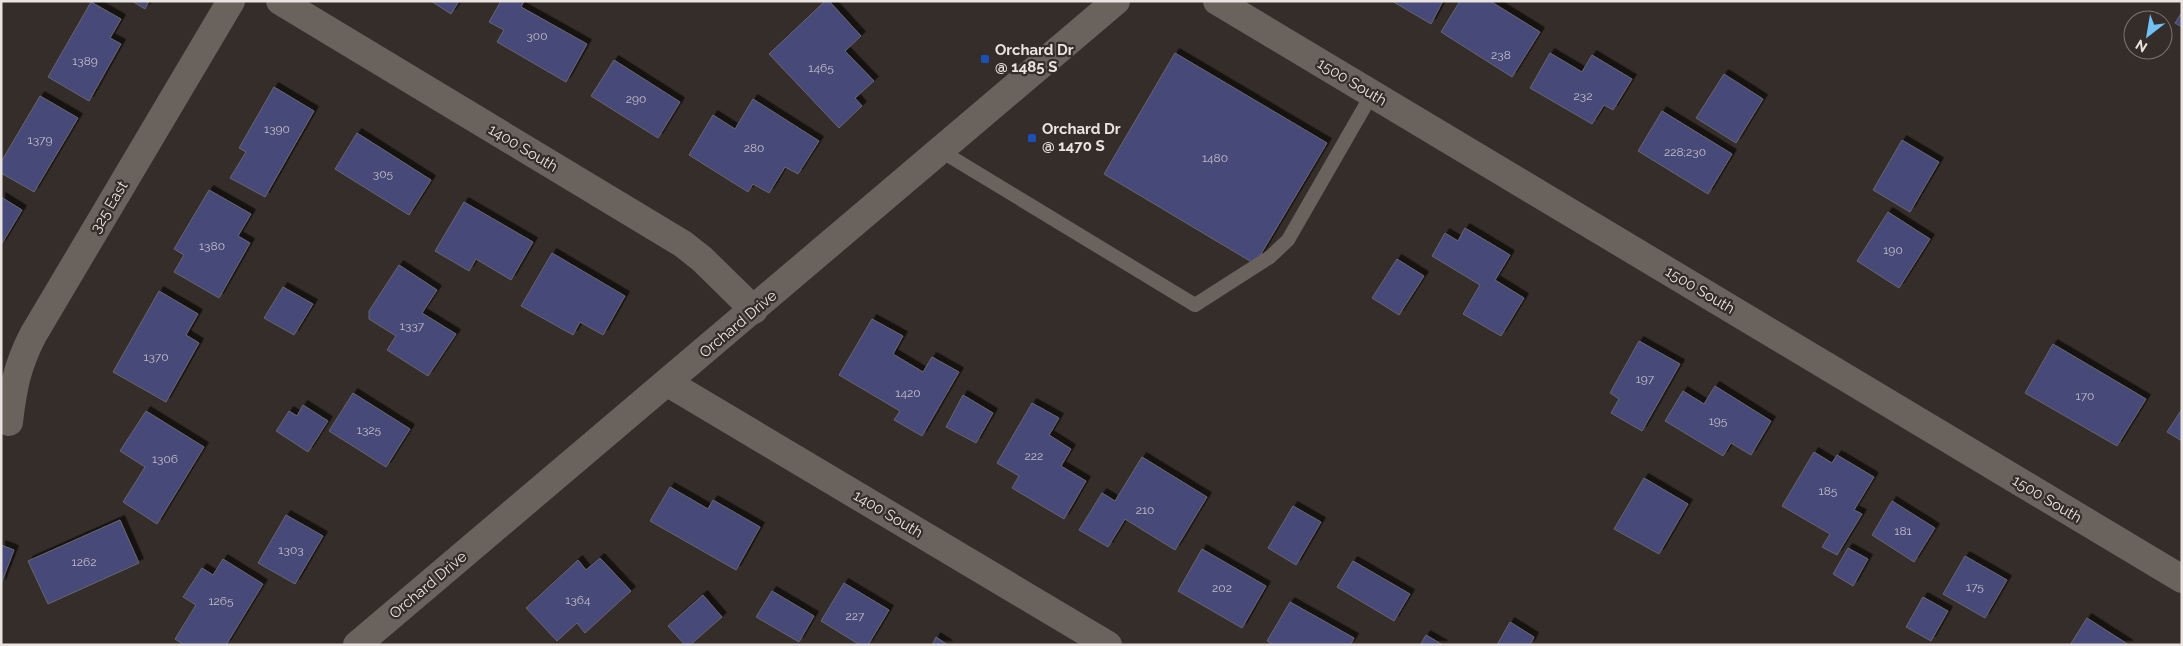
<svg xmlns="http://www.w3.org/2000/svg" width="2183" height="646" font-family="Raleway,sans-serif">
	<style>
		.building { fill: #474879; stroke: #66666f; filter: url(#shadow) }
		.lines { fill: none; stroke-linecap: round; stroke-linejoin: round }
		.lane { stroke: #6a625d; stroke-width: 14 }
		.street { stroke: #6a625d; stroke-width: 28 }
		.secondary { stroke: #6a625d; stroke-width: 28 }
		.transit-dot { fill: #1a4fb4; stroke: #352d29; stroke-width: 2 }
		.labels { text-anchor: middle; stroke-width: 4.5; stroke-linejoin: round; paint-order: stroke }
		.number-label { font-size: 12px; fill: #c0bdc7 }
		.poi-label { font-size: 15px; font-weight: bold; fill: #e9e4e1; stroke: #352d29; text-anchor: start }
		.street-label { font-size: 15px; fill: #e9e4e1; stroke: #352d29 }
	</style>
	<defs>
		<filter id="shadow"><feDropShadow dx="4.5" dy="-4.5" stdDeviation="0" flood-color="#0009"/></filter>
	</defs>
	<rect width="100%" height="100%" fill="#352d29"/>
	<path class="building" d="M132 1H149L145 9Z
		M431 1H459L451 14Z
		M501 1H524L521 7 587 44 566 82 497 42 504 30 489 22Z
		M825 1H829L861 36 845 51 874 81 855 98 862 106 839 128 769 54Z
		M1392 1H1443L1431 24Z
		M1460 1H1490L1540 32 1512 77 1441 32Z
		M91 2 121 19 110 38 121 44 89 101 48 77Z
		M2182 12V27L2175 23Z
		M1175 53 1327 143 1255 264 1104 174Z
		M1550 53 1582 72 1592 55 1632 79 1613 110 1604 105 1592 124 1530 88Z
		M614 60 680 102 658 138 591 96Z
		M1724 74 1763 99 1736 143 1696 118Z
		M274 87 314 111 265 197 230 178 246 152 239 148Z
		M40 96 78 118 34 192 1 173V162Z
		M753 99 819 141 798 174 785 167 769 193 753 184 748 192 689 155 713 115 735 129Z
		M1662 111 1732 154 1708 194 1638 151Z
		M357 133 431 180 409 215 335 169Z
		M1902 140 1939 162 1910 212 1873 190Z
		M209 190 251 214 238 236 250 243 219 298 174 272 184 255 174 249Z
		M1 197 22 210 1 245Z
		M464 202 533 242 511 280 476 259 469 271 435 251Z
		M1888 212 1930 239 1899 288 1857 261Z
		M1465 228 1510 255 1495 280 1524 298 1501 336 1463 314 1480 285 1432 256 1445 233 1458 241Z
		M552 253 625 296 603 335 580 322 573 335 521 306Z
		M1397 259 1424 276 1399 315 1372 298Z
		M399 265 437 290 422 313 456 334 428 376 387 350 396 336 369 319V311Z
		M283 287 313 304 294 335 264 318Z
		M159 291 198 314 186 335 199 343 166 402 113 372Z
		M872 319 903 336 893 354 923 372 932 357 959 372 922 436 894 420 900 411 839 375Z
		M1639 341 1680 364 1642 431 1611 413 1619 399 1610 393Z
		M2053 344 2146 399 2117 446 2025 393Z
		M1715 386 1771 421 1751 455 1731 443 1723 456 1665 421 1683 391 1704 404Z
		M353 393 410 429 386 467 329 431Z
		M963 395 993 413 976 443 946 427Z
		M1032 403 1059 418 1049 435 1071 449 1061 466 1086 481 1064 519 1012 488 1019 476 997 463Z
		M303 405 328 421 308 452 276 431 289 411 297 416Z
		M2182 409V441L2167 432Z
		M146 411 204 447 157 524 123 502 145 467 120 451Z
		M1814 452 1832 463 1837 455 1874 477 1854 510 1862 514 1837 555 1822 547 1830 534 1782 506Z
		M1142 457 1207 497 1175 550 1125 519 1108 547 1079 530 1102 493 1115 501Z
		M1644 478 1688 504 1659 554 1614 529Z
		M670 487 708 509 713 500 760 527 736 570 650 521Z
		M1892 501 1935 528 1914 562 1872 535Z
		M1293 506 1321 522 1296 565 1268 548Z
		M286 515 323 536 295 584 258 563Z
		M120 520 139 563 48 604 28 561Z
		M1 545 14 550 1 584Z
		M1848 548 1868 559 1853 586 1833 574Z
		M1202 549 1266 586 1242 628 1178 591Z
		M1965 556 2007 580 1985 618 1943 594Z
		M600 558 631 591 585 633 577 623 557 641 526 608 578 560 586 570Z
		M223 559 263 584 226 645H184L175 639 196 605 183 597 202 568 213 575Z
		M1353 561 1410 594 1394 621 1337 587Z
		M844 583 889 610 868 645H860L821 621Z
		M772 591 814 616 799 642 756 617Z
		M703 595 722 617 690 645H685L668 626Z
		M1923 597 1948 611 1931 641 1906 627Z
		M1290 602 1354 638 1350 645H1274L1267 641Z
		M2087 618 2129 645H2070Z
		M1510 622 1534 637 1530 645H1497Z
		M1426 635 1443 645H1420Z
		M936 637 948 645H932Z"/>
	<g class="lines">
		<path class="lane" d="M941 151 1195 305 1270 257 1288 240 1372 94"/>
		<path class="street" d="M280 1 683 244 702 259 754 310
			M668 383 1108 645
			M9 422C13 388 17 366 33 335L231 1"/>
		<path class="secondary" d="M1217 1 2182 579
			M357 645 1116 1"/>
	</g>
	<g class="transit-dot">
		<rect x="980" y="54" width="10" height="10" rx="2.5"/>
		<rect x="1027" y="133" width="10" height="10" rx="2.5"/>
	</g>
	<g class="labels">
		<g class="number-label">
			<text x="537" y="40">300</text>
			<text x="1501" y="59">238</text>
			<text x="85" y="65">1389</text>
			<text x="821" y="72">1465</text>
			<text x="1583" y="100">232</text>
			<text x="636" y="103">290</text>
			<text x="277" y="133">1390</text>
			<text x="40" y="144">1379</text>
			<text x="754" y="152">280</text>
			<text x="1685" y="156">228;230</text>
			<text x="1215" y="162">1480</text>
			<text x="383" y="178">305</text>
			<text x="212" y="250">1380</text>
			<text x="1893" y="254">190</text>
			<text x="412" y="330">1337</text>
			<text x="156" y="361">1370</text>
			<text x="1645" y="383">197</text>
			<text x="908" y="397">1420</text>
			<text x="2085" y="400">170</text>
			<text x="1718" y="425">195</text>
			<text x="369" y="434">1325</text>
			<text x="1034" y="460">222</text>
			<text x="165" y="463">1306</text>
			<text x="1828" y="495">185</text>
			<text x="1145" y="514">210</text>
			<text x="1903" y="535">181</text>
			<text x="291" y="554">1303</text>
			<text x="84" y="566">1262</text>
			<text x="1975" y="591">175</text>
			<text x="1222" y="592">202</text>
			<text x="578" y="604">1364</text>
			<text x="221" y="605">1265</text>
			<text x="855" y="620">227</text>
		</g>
		<g class="poi-label">
			<text x="995" y="55">Orchard Dr<tspan x="995" dy="17">@ 1485 S</tspan></text>
			<text x="1042" y="134">Orchard Dr<tspan x="1042" dy="17">@ 1470 S</tspan></text>
		</g>
		<g class="street-label">
			<text transform="translate(1352 82) rotate(31)" y="5">1500 South</text>
			<text transform="translate(523 148) rotate(31)" y="5">1400 South</text>
			<text transform="translate(109 207) rotate(-59)" y="5">325 East</text>
			<text transform="translate(1700 290) rotate(31)" y="5">1500 South</text>
			<text transform="translate(738 324) rotate(-40)" y="5">Orchard Drive</text>
			<text transform="translate(2047 499) rotate(31)" y="5">1500 South</text>
			<text transform="translate(888 514) rotate(31)" y="5">1400 South</text>
			<text transform="translate(428 585) rotate(-40)" y="5">Orchard Drive</text>
		</g>
	</g>
	<rect width="2183" height="646" fill="none" stroke="#e9e4e1" stroke-width="5"/>
	<g transform="translate(2148 35) rotate(211)"><circle r="24" fill="#352d29" stroke="#7d7673"/>
	<path d="M0-4L9 19L0 12L-9 19Z" fill="#71c1f5"/>
	<text y="-8" font-size="14" font-weight="bold" text-anchor="middle" fill="#e9e4e1">N</text>
	</g>
</svg>
